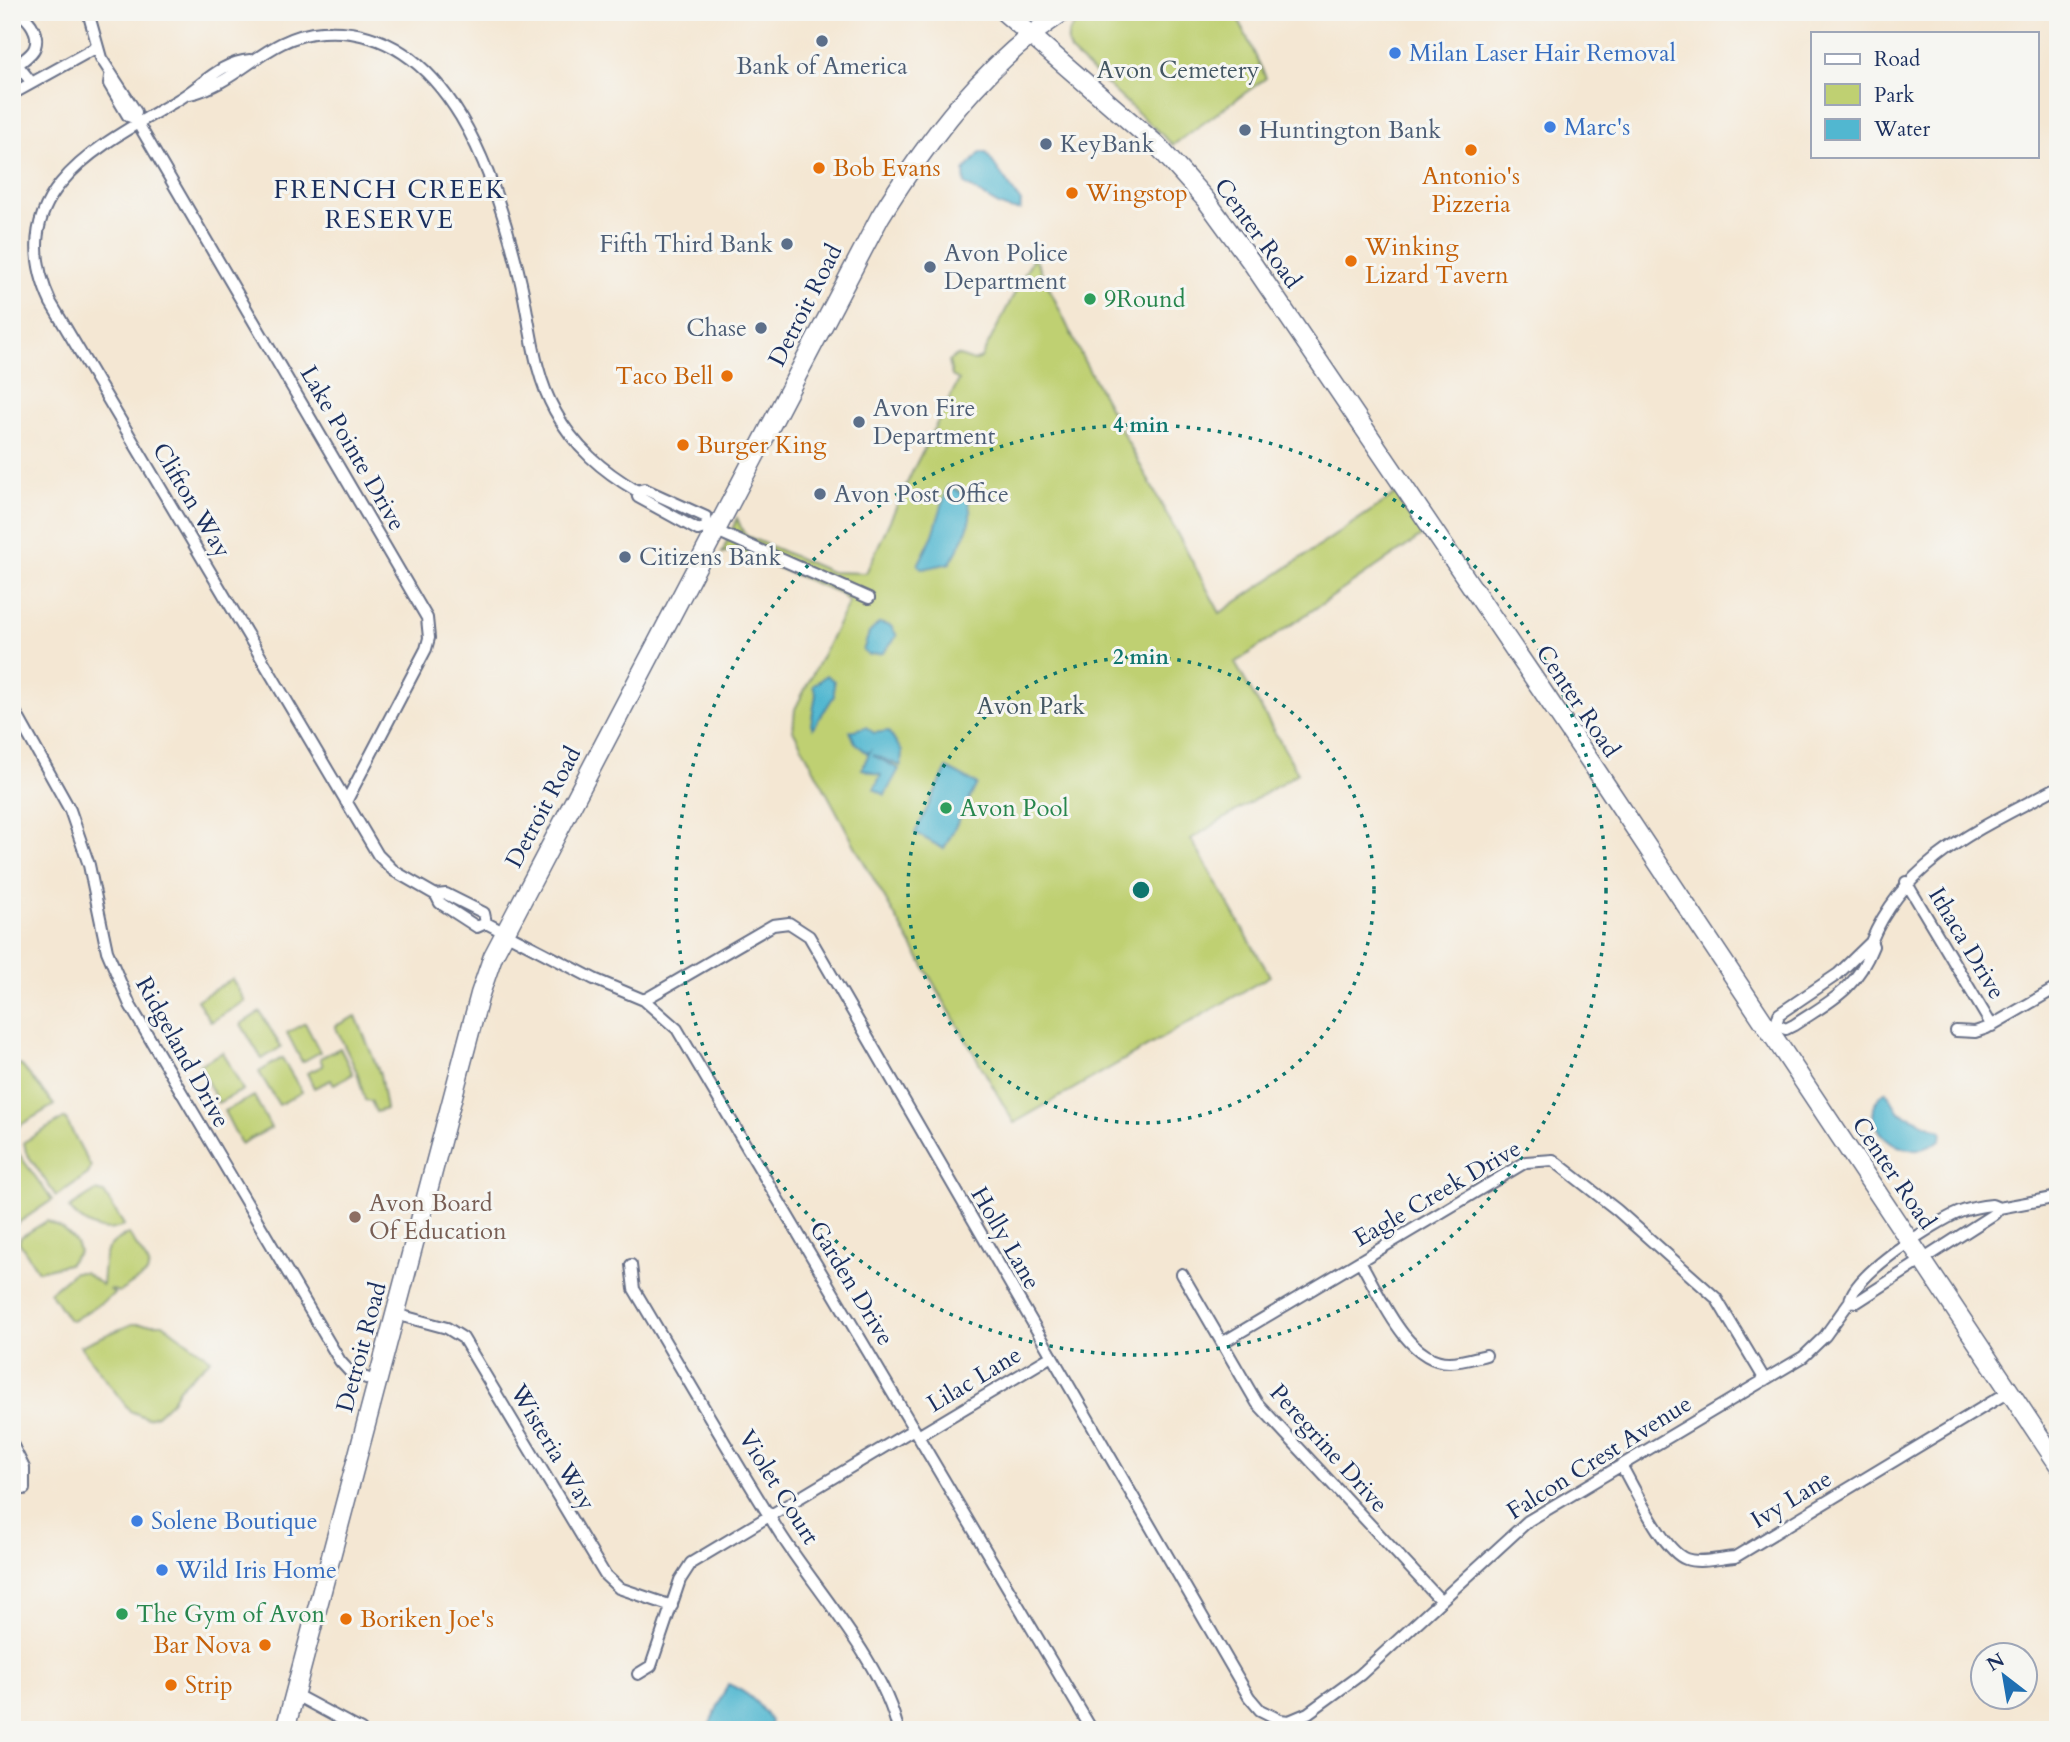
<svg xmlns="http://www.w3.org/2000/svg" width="2070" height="1742" font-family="Cardo,serif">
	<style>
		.green { fill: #bfd072; stroke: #6d8068; stroke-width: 2 }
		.water { fill: #51b7d0; stroke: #367397; stroke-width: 2 }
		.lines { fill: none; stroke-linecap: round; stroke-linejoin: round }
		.minor-casing { stroke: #676f87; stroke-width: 14 }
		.primary-casing { stroke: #676f87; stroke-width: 21 }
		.minor { stroke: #fff; stroke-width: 10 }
		.primary { stroke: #fff; stroke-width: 18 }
		.ring { fill: none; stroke: #0f766e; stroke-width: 3.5; stroke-dasharray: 3.5 7 }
		.service-dot { fill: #5c6f8a; stroke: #f6f6f2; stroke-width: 2.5 }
		.shop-dot { fill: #3f7fe0; stroke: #f6f6f2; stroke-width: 2.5 }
		.food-dot { fill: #e8710a; stroke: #f6f6f2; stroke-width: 2.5 }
		.leisure-dot { fill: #2e9e5b; stroke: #f6f6f2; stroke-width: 2.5 }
		.education-dot { fill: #8d6e63; stroke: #f6f6f2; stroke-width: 2.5 }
		.labels { text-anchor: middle; stroke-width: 6; stroke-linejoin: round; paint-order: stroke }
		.shop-label { font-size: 24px; fill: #366cbe; stroke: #f6f6f2; text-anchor: start }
		.service-label { font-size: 24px; fill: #4e5e75; stroke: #f6f6f2; text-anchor: start }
		.park-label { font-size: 24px; fill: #445763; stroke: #f6f6f2 }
		.food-label { font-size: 24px; fill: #c56008; stroke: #f6f6f2; text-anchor: start }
		.street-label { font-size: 24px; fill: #1b2f5e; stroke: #f6f6f2 }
		.leisure-label { font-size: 24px; fill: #27864d; stroke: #f6f6f2; text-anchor: start }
		.education-label { font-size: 24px; fill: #785e54; stroke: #f6f6f2; text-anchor: start }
		.neighbourhood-label { font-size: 26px; letter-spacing: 2px; fill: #1b2f5e; stroke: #f6f6f2 }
		.centre { fill: #0f766e; stroke: #f6f6f2; stroke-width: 3.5 }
		.ring-label { font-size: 21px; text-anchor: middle; font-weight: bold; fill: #0f766e; stroke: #f6f6f2; stroke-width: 6; stroke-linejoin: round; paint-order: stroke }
	</style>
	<rect width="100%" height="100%" fill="#f6f6f2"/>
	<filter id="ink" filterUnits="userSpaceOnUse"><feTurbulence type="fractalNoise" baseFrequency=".0143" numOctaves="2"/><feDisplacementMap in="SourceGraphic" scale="14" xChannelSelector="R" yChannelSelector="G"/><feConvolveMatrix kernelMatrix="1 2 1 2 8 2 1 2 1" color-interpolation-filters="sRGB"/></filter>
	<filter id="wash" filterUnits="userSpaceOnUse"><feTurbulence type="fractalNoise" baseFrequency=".00686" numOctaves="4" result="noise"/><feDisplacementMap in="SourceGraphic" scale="28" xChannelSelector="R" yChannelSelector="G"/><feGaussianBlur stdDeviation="1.57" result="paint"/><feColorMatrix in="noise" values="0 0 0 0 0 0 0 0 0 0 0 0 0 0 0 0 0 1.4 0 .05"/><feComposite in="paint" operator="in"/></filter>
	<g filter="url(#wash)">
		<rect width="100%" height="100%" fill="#f4e7d3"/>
		<path class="green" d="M1091 12H1235L1266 78 1173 145 1070 51C1062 31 1076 22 1091 12Z
			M1034 256 1083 359 1220 613 1399 492 1426 533 1235 663 1298 773 1191 839 1270 976 1014 1123 861 857 793 730 795 709 849 602 840 593 746 555 732 551 722 553 737 518 743 532 751 538 831 572 866 573 914 468 959 380 952 376 949 361 957 355 974 361 981 358Z
			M232 979 245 1001 211 1022 197 1000Z
			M260 1012 281 1047 262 1059 241 1024Z
			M356 1016 380 1074 386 1109 376 1112 371 1101 365 1100 357 1072 335 1026Z
			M305 1023 320 1052 302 1062 287 1033Z
			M340 1048 353 1074 334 1084 331 1080 314 1088 307 1073 323 1066 320 1058Z
			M223 1052 243 1090 218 1103 199 1065Z
			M282 1058 302 1092 279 1105 259 1072Z
			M12 1061 22 1066 54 1105 12 1130Z
			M254 1096 271 1128 241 1144 224 1111Z
			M65 1118 91 1167 88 1174 56 1196 26 1152 24 1142Z
			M16 1150 52 1200 12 1227V1153Z
			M96 1191 104 1193 124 1225C104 1237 82 1224 69 1208Z
			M47 1221C61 1228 76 1236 79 1252L68 1264 38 1271 19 1242 21 1237Z
			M129 1234 149 1265 147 1274 119 1292 109 1289 115 1294 72 1321 68 1319 50 1292 74 1272H84L102 1285C105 1257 100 1246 129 1234Z
			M132 1324H163L211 1359 179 1388 172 1401 157 1415 147 1418 130 1411 80 1346Z"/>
		<path class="water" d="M981 152 986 153 1021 202 1020 210C1003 212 980 193 965 184L964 171Z
			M948 486C987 500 966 537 950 563L923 569 918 565 933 535Z
			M879 623 891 626 897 636 883 653 868 655 863 651 869 633Z
			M826 675 834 681V696L813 728 811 724 816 694 813 686Z
			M866 727 874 733 888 731 902 751 901 766 873 755 899 769 885 795 874 789 881 775 862 769 870 751 867 753 855 743 850 731Z
			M947 768 977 784 944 849 915 833Z
			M1886 1091 1899 1112 1942 1131 1941 1139C1904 1172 1848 1118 1886 1091Z
			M728 1684C749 1693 759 1703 771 1722L768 1730H707Z"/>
	</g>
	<g filter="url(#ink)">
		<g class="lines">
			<g class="minor-casing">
				<path id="minor" d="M88 12 101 58 136 112 134 118 128 116 109 84 110 76
					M12 13C27 12 40 33 35 47 33 54 23 60 18 64
					M12 58 32 83
					M250 60C220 62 201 87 176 101 99 146 0 193 51 303L378 855 394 871 436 895 440 903 477 927 486 923 484 913 446 894 436 895
					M12 94 97 47
					M190 94C241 82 266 36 322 32 450 23 498 184 521 283 531 326 533 372 555 411 574 447 603 471 637 491L638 497 698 530 707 527 706 517 644 489 637 491
					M136 120 427 618 429 638 426 649 346 802
					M712 529 869 598
					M12 706 70 810 89 865 107 951 130 1005 340 1361 350 1372 377 1382
					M1906 882 1992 1026
					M486 923 594 979 644 1000 677 1029 1092 1730
					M1871 942 1838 974 1779 1014 1776 1025 1786 1029 1794 1025C1832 1000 1856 990 1873 946L1871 942C1906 858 1982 828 2058 787
					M644 1000 773 925 789 923 809 936 1249 1697 1260 1710 1280 1720 1289 1721 1308 1713 1360 1675 1528 1521 1803 1357 1825 1336 1850 1301
					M1956 1031 1975 1032 1987 1028 2058 987
					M1992 1205 1999 1208 1994 1214 1857 1302 1850 1301C1853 1275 1935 1222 1960 1212 1971 1208 1981 1206 1992 1205Z
					M1999 1208 2058 1197
					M1360 1261C1379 1293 1406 1362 1449 1362 1461 1362 1474 1358 1486 1355
					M631 1265 634 1289C683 1371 730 1454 781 1535 817 1591 884 1665 898 1730
					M1182 1274 1257 1403 1441 1601
					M395 1314 447 1328 463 1338 605 1575 619 1588 672 1606
					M1222 1343 1526 1162 1553 1160 1617 1210 1716 1298 1765 1380
					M918 1436 1050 1357
					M12 1444 24 1468V1489
					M1621 1465C1634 1487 1663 1551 1686 1559 1700 1564 1721 1558 1735 1557L2010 1391
					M638 1674 651 1666 680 1580 691 1563 914 1429
					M294 1694 361 1730"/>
			</g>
			<g class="primary-casing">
				<path id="primary" d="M1004 12 1157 145 1206 200 1252 263 1594 767 2058 1464
					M285 1730 480 994 493 956 880 217C928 139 985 63 1063 12"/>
			</g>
			<use href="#minor" class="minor"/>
			<use href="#primary" class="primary"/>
		</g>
	</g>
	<g class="ring">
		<circle cx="1141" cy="890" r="233"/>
		<circle cx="1141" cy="890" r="465"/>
	</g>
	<g class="service-dot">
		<circle cx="822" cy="41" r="7"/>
		<circle cx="1245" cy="130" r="7"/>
		<circle cx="1046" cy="144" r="7"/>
		<circle cx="787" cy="244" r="7"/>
		<circle cx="930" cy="267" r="7"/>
		<circle cx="761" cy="328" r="7"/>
		<circle cx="859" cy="422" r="7"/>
		<circle cx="820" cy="494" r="7"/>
		<circle cx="625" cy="557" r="7"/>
	</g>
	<g class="shop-dot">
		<circle cx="1395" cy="53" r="7"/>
		<circle cx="1550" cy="127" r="7"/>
		<circle cx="137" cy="1521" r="7"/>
		<circle cx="162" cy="1570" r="7"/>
	</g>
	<g class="food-dot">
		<circle cx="1471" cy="150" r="7"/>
		<circle cx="819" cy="168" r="7"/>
		<circle cx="1072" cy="193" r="7"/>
		<circle cx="1351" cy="261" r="7"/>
		<circle cx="727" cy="376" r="7"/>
		<circle cx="683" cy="445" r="7"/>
		<circle cx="346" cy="1619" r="7"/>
		<circle cx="265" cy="1645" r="7"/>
		<circle cx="171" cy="1685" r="7"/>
	</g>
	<g class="leisure-dot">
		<circle cx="1090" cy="299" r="7"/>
		<circle cx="946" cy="808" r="7"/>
		<circle cx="122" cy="1614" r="7"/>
	</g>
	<circle class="education-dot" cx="355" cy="1217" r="7"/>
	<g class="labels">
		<g class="shop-label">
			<text x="1409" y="61">Milan Laser Hair Removal</text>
			<text x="1564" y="135">Marc's</text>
			<text x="151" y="1529">Solene Boutique</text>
			<text x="176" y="1578">Wild Iris Home</text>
		</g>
		<g class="service-label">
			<text x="822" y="74" text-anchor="middle">Bank of America</text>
			<text x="1259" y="138">Huntington Bank</text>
			<text x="1060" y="152">KeyBank</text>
			<text x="773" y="252" text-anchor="end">Fifth Third Bank</text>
			<text x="944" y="261">Avon Police<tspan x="944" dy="28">Department</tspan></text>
			<text x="747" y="336" text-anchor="end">Chase</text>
			<text x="873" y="416">Avon Fire<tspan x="873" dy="28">Department</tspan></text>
			<text x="834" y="502">Avon Post Office</text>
			<text x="639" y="565">Citizens Bank</text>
		</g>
		<g class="park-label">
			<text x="1178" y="78">Avon Cemetery</text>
			<text x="1031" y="714">Avon Park</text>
		</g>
		<g class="food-label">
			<text x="833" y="176">Bob Evans</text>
			<text x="1471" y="184" text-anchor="middle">Antonio's<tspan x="1471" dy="28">Pizzeria</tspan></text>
			<text x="1086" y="201">Wingstop</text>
			<text x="1365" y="255">Winking<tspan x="1365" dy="28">Lizard Tavern</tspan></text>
			<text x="713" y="384" text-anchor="end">Taco Bell</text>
			<text x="697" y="453">Burger King</text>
			<text x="360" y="1627">Boriken Joe's</text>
			<text x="251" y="1653" text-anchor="end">Bar Nova</text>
			<text x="185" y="1693">Strip</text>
		</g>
		<g class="street-label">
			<text transform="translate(1258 233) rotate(54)" y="8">Center Road</text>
			<text transform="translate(805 305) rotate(-63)" y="8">Detroit Road</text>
			<text transform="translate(353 448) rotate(60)" y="8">Lake Pointe Drive</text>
			<text transform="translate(192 500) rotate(59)" y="8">Clifton Way</text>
			<text transform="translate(1578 701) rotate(56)" y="8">Center Road</text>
			<text transform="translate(543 807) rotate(-62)" y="8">Detroit Road</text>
			<text transform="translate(1967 943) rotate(59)" y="8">Ithaca Drive</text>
			<text transform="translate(183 1052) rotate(61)" y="8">Ridgeland Drive</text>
			<text transform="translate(1894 1173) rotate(56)" y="8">Center Road</text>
			<text transform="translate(1437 1193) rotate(-30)" y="8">Eagle Creek Drive</text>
			<text transform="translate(1006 1238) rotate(60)" y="8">Holly Lane</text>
			<text transform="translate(852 1283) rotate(59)" y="8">Garden Drive</text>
			<text transform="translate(361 1347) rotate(-75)" y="8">Detroit Road</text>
			<text transform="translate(974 1379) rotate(-31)" y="8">Lilac Lane</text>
			<text transform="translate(553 1447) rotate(59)" y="8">Wisteria Way</text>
			<text transform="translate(1329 1448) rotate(48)" y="8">Peregrine Drive</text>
			<text transform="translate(1599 1457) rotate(-32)" y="8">Falcon Crest Avenue</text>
			<text transform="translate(779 1487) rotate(58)" y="8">Violet Court</text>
			<text transform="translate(1791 1499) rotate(-31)" y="8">Ivy Lane</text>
		</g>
		<g class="leisure-label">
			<text x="1104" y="307">9Round</text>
			<text x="960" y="816">Avon Pool</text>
			<text x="136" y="1622">The Gym of Avon</text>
		</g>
		<g class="education-label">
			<text x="369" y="1211">Avon Board<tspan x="369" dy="28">Of Education</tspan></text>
		</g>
		<g class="neighbourhood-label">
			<text x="390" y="198">FRENCH CREEK<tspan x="390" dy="30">RESERVE</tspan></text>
		</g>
	</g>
	<circle cx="1141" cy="890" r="10" class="centre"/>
	<g class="ring-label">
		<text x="1141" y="432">4 min</text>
		<text x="1141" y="664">2 min</text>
	</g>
	<rect width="2070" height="1742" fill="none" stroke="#f6f6f2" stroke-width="42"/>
	<rect x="1811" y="32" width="228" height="126" fill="#f6f6f2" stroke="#9ea6b7" stroke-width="2"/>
	<rect x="1825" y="54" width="35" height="10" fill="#ffffff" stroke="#9ea6b7" stroke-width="2"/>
	<text x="1874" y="66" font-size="21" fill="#1b2f5e">Road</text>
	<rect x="1825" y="84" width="35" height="21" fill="#bfd072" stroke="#9ea6b7" stroke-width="2"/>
	<text x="1874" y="102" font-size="21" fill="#1b2f5e">Park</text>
	<rect x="1825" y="119" width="35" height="21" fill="#51b7d0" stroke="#9ea6b7" stroke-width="2"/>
	<text x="1874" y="136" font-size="21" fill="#1b2f5e">Water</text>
	<g transform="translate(2004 1676) rotate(329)"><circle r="33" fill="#f6f6f2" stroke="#9ea6b7" stroke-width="2"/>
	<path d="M0-5L12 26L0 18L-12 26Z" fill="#1f6fb2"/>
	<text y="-10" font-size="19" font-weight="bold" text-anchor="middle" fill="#1b2f5e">N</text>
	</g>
</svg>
